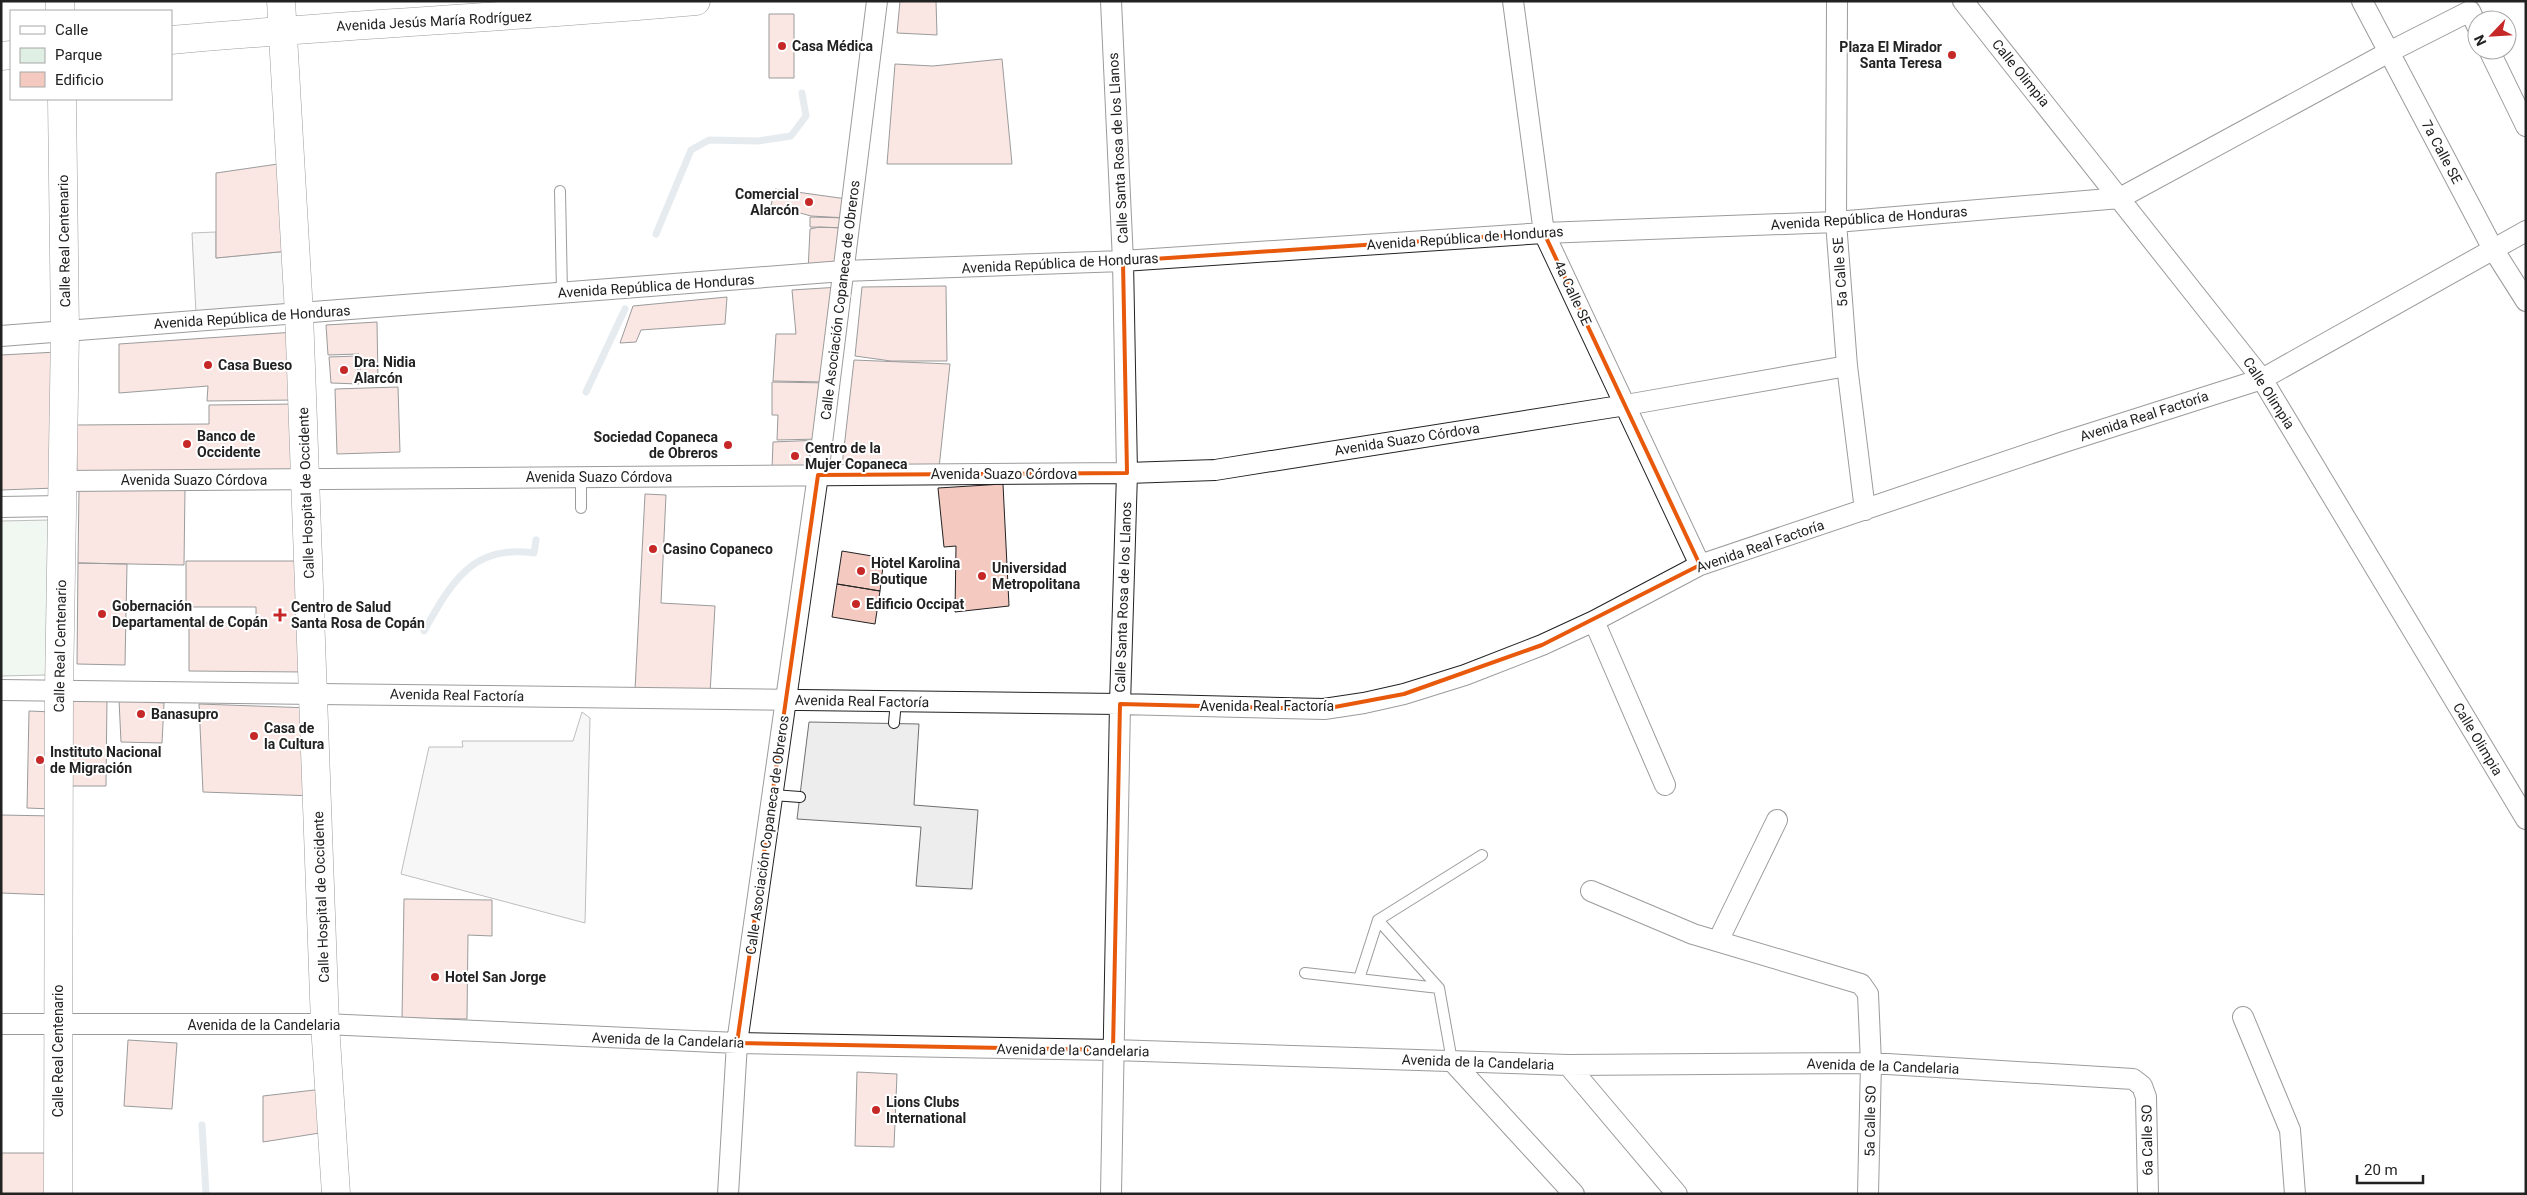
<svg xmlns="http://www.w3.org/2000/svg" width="2527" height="1195" font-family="Roboto,sans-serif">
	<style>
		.green { fill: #e0efe3; stroke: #6f6f6f }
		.parking { fill: #ededed; stroke: #6f6f6f }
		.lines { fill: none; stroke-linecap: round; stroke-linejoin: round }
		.stream { stroke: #c7d3dd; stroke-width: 7 }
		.building { fill: #f3c9c0; stroke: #222 }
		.lane-casing { stroke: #222; stroke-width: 12 }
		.street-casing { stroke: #222; stroke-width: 22 }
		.secondary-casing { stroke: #222; stroke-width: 29 }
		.lane { stroke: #fff; stroke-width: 10 }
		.street { stroke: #fff; stroke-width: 20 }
		.secondary { stroke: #fff; stroke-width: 28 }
		.marked { fill: none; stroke: #e8590c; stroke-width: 4; stroke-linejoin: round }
		.poi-dot { fill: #c62828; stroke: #fff; stroke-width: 2 }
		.labels { text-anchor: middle; stroke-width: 4; stroke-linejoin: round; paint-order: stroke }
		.street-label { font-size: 14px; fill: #222; stroke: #fff }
		.poi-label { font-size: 14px; font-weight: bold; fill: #222; stroke: #fff; text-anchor: start }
	</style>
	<rect width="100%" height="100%" fill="#fff"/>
	<path class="green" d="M49 520 46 675 1 676V521Z"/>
	<path class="parking" d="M216 232V258L289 251 295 309 196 314 192 233Z
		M582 712 590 718 585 923 401 874 429 747H463L462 741H573Z
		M809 722 919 724 914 805 978 810 972 889 916 886 921 827 797 819Z"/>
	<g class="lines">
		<path class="stream" d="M656 234 691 150 709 140 758 141 791 136 806 116 802 93
			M586 392 625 309
			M424 631C451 583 472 544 534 553L536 540
			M202 1125 206 1194"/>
	</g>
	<path class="building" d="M900 1H936L937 35 897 33Z
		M769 14H794V78H769Z
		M1002 59 1012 164H887L895 64 933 66Z
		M285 163 289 251 216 258V173Z
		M775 189 847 199V218L811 216 771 205Z
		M810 217 847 218V228L810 227Z
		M819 227 847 228 841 270 808 272 810 229Z
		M946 286 947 361H891L855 356 862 287Z
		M840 287 828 382 773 381 776 334H796L792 290Z
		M727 297 725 324 641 330 636 342 620 343 633 306Z
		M377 322 378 381 361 382 359 354 328 355 326 325Z
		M295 332 297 400 207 401 208 386 119 393V344Z
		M57 352 56 488 1 490V355Z
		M357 356 359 384 331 383 329 357Z
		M854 360 950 364 939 468 842 466Z
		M772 382 828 383 820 439 777 440 778 415H772Z
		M398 387 400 452 337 454 335 389Z
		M297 404 298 472 77 474 76 425 209 424V405Z
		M820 440 816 469H772L773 442Z
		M1003 484 1009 606 955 612 956 546 944 547 938 488Z
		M79 489H185L184 565 78 563Z
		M645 494 666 495 661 603 715 606 710 694 635 690Z
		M842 551 884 558 880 591 837 584Z
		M186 561H304V672L189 671V623H256V607H186Z
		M78 563 127 564 125 665 77 664Z
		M837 584 880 591 875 624 832 617Z
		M107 697 106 786H70V698Z
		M119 700 164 703 162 743 121 742Z
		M199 704 311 708 314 796 203 792Z
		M29 711 53 712 52 809 27 808Z
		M1 815 53 816 52 895 1 893Z
		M404 899 492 900V936L468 935 467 1019 402 1018Z
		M128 1040 177 1043 172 1109 124 1106Z
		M857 1072 897 1074 894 1147 855 1146Z
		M323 1089 326 1132 263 1142V1096Z
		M1 1153H50L49 1194H1Z"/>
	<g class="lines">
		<g class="lane-casing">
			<path id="lane" d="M560 191 562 293
				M581 508V477
				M894 723 896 701
				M773 795 800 797
				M1305 973 1439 988
				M1359 979 1378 920
				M1452 1061 1439 988 1378 920 1482 855"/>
		</g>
		<g class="street-casing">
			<path id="street" d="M1513 1 1544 233 1700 565
				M1837 1 1836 222 1847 366 1865 510
				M1963 1 2262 379 2526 819
				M2362 1 2493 249 2526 301
				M2489 50 2526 126
				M1 336 843 271 1123 261 1544 233 1836 222 2120 198 2389 52 2470 11 2477 26
				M63 481 1127 473 1215 470 1626 405 1847 366
				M1 507 61 506
				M1594 621 1665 785
				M1 690 1120 704 1324 709 1364 703 1404 694 1465 675 1542 645 1594 621 1700 565 2064 442 2262 379 2526 231
				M1591 891 1693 934 1861 984 1868 994 1871 1063 1868 1194
				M1718 941 1777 820
				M2243 1017 2290 1130 2295 1194
				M1 1024H325L737 1043 1113 1050 1568 1065 1871 1063 2133 1079 2142 1086 2146 1097 2148 1194
				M1452 1061 1574 1194
				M1568 1065 1677 1194
				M728 1194 737 1043 818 475 877 1
				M1111 1194 1120 704 1127 473 1123 261 1111 1"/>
		</g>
		<g class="secondary-casing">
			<path id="secondary" d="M60 1V11
				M281 1 299 313 325 1024 336 1194
				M171 40C346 24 521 17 696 1
				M1 56 11 55
				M58 1194 59 690 65 332 62 99"/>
		</g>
		<use href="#lane" class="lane"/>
		<use href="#street" class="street"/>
		<use href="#secondary" class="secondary"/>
	</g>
	<path d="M0 0H2527V1195H0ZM1544 233 1700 565 1542 645 1404 694 1324 709 1120 704 1113 1050 737 1043 818 475 1127 473 1123 261Z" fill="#fff" fill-opacity=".55" fill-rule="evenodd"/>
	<path class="marked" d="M1544 233 1700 565 1542 645 1404 694 1324 709 1120 704 1113 1050 737 1043 818 475 1127 473 1123 261Z"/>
	<g class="poi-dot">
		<circle cx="782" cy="46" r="5"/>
		<circle cx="1952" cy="55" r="5"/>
		<circle cx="809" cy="202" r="5"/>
		<circle cx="208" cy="365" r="5"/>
		<circle cx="344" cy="370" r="5"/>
		<circle cx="187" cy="444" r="5"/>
		<circle cx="728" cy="445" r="5"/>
		<circle cx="795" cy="456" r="5"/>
		<circle cx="653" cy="549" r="5"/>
		<circle cx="861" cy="571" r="5"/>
		<circle cx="982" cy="576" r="5"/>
		<circle cx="856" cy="604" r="5"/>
		<circle cx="102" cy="614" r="5"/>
		<path d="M277.5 607.5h5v5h5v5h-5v5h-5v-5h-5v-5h5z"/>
		<circle cx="141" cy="714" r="5"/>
		<circle cx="254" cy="736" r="5"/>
		<circle cx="40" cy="760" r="5"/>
		<circle cx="435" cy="977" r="5"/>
		<circle cx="876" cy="1110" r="5"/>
	</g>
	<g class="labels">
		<g class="street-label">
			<text transform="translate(434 21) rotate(-3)" y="5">Avenida Jesús María Rodríguez</text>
			<text transform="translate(2021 73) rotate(51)" y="5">Calle Olimpia</text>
			<text transform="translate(1118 148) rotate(-93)" y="5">Calle Santa Rosa de los Llanos</text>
			<text transform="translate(2442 152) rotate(62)" y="5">7a Calle SE</text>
			<text transform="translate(1869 218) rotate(-4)" y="5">Avenida República de Honduras</text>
			<text transform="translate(1465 238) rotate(-4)" y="5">Avenida República de Honduras</text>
			<text transform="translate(64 241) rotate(-91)" y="5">Calle Real Centenario</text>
			<text transform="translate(1060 263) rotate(-3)" y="5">Avenida República de Honduras</text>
			<text transform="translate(1840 272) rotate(-94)" y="5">5a Calle SE</text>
			<text transform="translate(656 286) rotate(-4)" y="5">Avenida República de Honduras</text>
			<text transform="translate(1573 293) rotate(65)" y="5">4a Calle SE</text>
			<text transform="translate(840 300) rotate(-83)" y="5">Calle Asociación Copaneca de Obreros</text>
			<text transform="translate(252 317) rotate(-4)" y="5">Avenida República de Honduras</text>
			<text transform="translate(2269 393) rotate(57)" y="5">Calle Olimpia</text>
			<text transform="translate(2144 416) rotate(-18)" y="5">Avenida Real Factoría</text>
			<text transform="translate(1407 439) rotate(-9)" y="5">Avenida Suazo Córdova</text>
			<text x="1004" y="479">Avenida Suazo Córdova</text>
			<text x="599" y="482">Avenida Suazo Córdova</text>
			<text x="194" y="485">Avenida Suazo Córdova</text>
			<text transform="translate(306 493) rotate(-92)" y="5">Calle Hospital de Occidente</text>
			<text transform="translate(1760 546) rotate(-19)" y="5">Avenida Real Factoría</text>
			<text transform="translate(1123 597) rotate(-88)" y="5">Calle Santa Rosa de los Llanos</text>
			<text transform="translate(60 646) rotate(-89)" y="5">Calle Real Centenario</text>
			<text transform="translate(457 695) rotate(1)" y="5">Avenida Real Factoría</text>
			<text transform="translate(862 701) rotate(1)" y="5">Avenida Real Factoría</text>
			<text x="1267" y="711">Avenida Real Factoría</text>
			<text transform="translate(2478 739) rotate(59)" y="5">Calle Olimpia</text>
			<text transform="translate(767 835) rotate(-82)" y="5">Calle Asociación Copaneca de Obreros</text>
			<text transform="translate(321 897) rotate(-92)" y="5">Calle Hospital de Occidente</text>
			<text x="264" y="1030">Avenida de la Candelaria</text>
			<text transform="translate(668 1040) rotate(2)" y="5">Avenida de la Candelaria</text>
			<text transform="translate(1073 1050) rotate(1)" y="5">Avenida de la Candelaria</text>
			<text transform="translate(58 1051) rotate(-90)" y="5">Calle Real Centenario</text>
			<text transform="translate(1478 1062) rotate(2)" y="5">Avenida de la Candelaria</text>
			<text transform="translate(1883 1066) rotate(2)" y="5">Avenida de la Candelaria</text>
			<text transform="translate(1870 1121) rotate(-89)" y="5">5a Calle SO</text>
			<text transform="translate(2147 1140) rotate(-91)" y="5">6a Calle SO</text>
		</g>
		<g class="poi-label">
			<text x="792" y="51">Casa Médica</text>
			<text x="1942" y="52" text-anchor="end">Plaza El Mirador<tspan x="1942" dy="16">Santa Teresa</tspan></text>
			<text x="799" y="199" text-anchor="end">Comercial<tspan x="799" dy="16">Alarcón</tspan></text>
			<text x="354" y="367">Dra. Nidia<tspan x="354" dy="16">Alarcón</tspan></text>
			<text x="218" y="370">Casa Bueso</text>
			<text x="197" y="441">Banco de<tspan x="197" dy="16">Occidente</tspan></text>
			<text x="718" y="442" text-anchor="end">Sociedad Copaneca<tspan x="718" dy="16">de Obreros</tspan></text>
			<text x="805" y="453">Centro de la<tspan x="805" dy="16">Mujer Copaneca</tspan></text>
			<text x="663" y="554">Casino Copaneco</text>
			<text x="871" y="568">Hotel Karolina<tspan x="871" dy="16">Boutique</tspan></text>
			<text x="992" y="573">Universidad<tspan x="992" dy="16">Metropolitana</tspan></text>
			<text x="866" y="609">Edificio Occipat</text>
			<text x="112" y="611">Gobernación<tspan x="112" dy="16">Departamental de Copán</tspan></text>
			<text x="291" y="612">Centro de Salud<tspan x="291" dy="16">Santa Rosa de Copán</tspan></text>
			<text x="151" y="719">Banasupro</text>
			<text x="264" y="733">Casa de<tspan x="264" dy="16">la Cultura</tspan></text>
			<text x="50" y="757">Instituto Nacional<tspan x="50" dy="16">de Migración</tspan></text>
			<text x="445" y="982">Hotel San Jorge</text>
			<text x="886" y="1107">Lions Clubs<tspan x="886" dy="16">International</tspan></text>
		</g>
	</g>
	<rect width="2527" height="1195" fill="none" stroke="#222222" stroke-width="5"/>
	<rect x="10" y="10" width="162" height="90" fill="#ffffff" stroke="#a7a7a7"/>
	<rect x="20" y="26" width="25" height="8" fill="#ffffff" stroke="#a7a7a7"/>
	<text x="55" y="35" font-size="15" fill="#222222">Calle</text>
	<rect x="20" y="48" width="25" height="15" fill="#e0efe3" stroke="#a7a7a7"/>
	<text x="55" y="60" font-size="15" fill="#222222">Parque</text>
	<rect x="20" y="72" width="25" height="15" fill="#f3c9c0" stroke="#a7a7a7"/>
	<text x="55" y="85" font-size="15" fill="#222222">Edificio</text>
	<g transform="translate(2492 35) rotate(245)"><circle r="24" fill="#ffffff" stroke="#a7a7a7"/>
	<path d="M0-4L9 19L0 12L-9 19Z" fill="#c62828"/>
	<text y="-8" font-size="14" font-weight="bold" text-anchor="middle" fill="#222222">N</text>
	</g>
	<path d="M2357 1175v8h66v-8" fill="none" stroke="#222222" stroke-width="2.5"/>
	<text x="2364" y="1175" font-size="15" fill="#222222" stroke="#ffffff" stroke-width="4" paint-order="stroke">20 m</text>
</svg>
